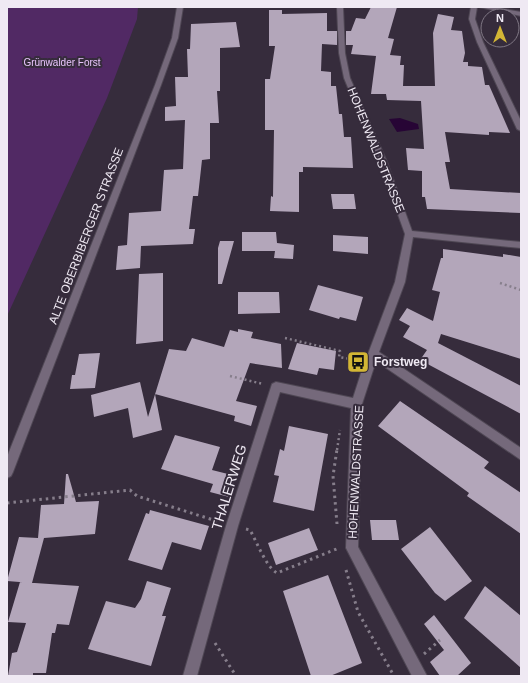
<svg xmlns="http://www.w3.org/2000/svg" width="528" height="683" font-family="Arial,sans-serif">
	<style>
		.green { fill: #512964 }
		.water { fill: #270535 }
		.building { fill: #b3a6ba }
		.lines { fill: none; stroke-linecap: round; stroke-linejoin: round }
		.minor-casing { stroke: #4f4754; stroke-width: 2 }
		.path-far1 { stroke: #867e8b; stroke-width: 2.5; stroke-dasharray: 2 3; stroke-linecap: butt }
		.path { stroke: #867e8b; stroke-width: 3; stroke-dasharray: 2.5 4; stroke-linecap: butt }
		.minor { fill: #75697b; fill-rule: evenodd }
		.labels { text-anchor: middle; stroke-width: 4; stroke-linejoin: round; paint-order: stroke }
		.far-park-label { font-size: 10px; fill: #e7c3fb; stroke: #362c3c }
		.street-label { font-size: 12px; fill: #efe9f3; stroke: #362c3c }
		.poi-label { font-size: 12px; font-weight: bold; fill: #efe9f3; stroke: #362c3c; text-anchor: start }
		.near-street-label { font-size: 14px; fill: #efe9f3; stroke: #362c3c }
	</style>
	<rect width="100%" height="100%" fill="#362c3c"/>
	<path class="green" d="M7 7H138L137 19 107 98 7 316Z"/>
	<path class="water" d="M400 118 418 124 419 129 397 132 389 119Z"/>
	<path class="building" d="M371 7H397L388 38 394 39 390 55 401 56 400 65H404L403 86H435L433 33 438 14 454 17 451 30 462 31 465 53 463 62H468V66L482 67 485 85H489L510 133 489 132V135L445 132 450 162H445L450 189 521 193V213L427 209 425 197H422V171L408 170 406 148 424 149 421 101 387 100 386 94H371L376 56 351 54 353 45H346V31H351L356 18 365 19Z
		M269 10H282V14L327 13V31H337V45L322 44 321 71 331 72V86H336L339 114H342L344 137H351L353 168 303 167V172H299V212L270 211 271 196 273 197 274 130H265V79H270L275 46H269Z
		M236 22 240 47 220 48V91H217L219 123H210V159L202 160 198 196H193L189 229H195L193 244 141 246 140 268 116 270 118 246 127 245 129 213 161 211 164 170 183 169 185 120 165 121V107L176 106 175 77H188L187 49H190L191 24Z
		M331 194H354L356 209H333Z
		M242 232H276L277 243 294 245 293 259 274 258 275 251H242Z
		M333 235 368 237V254L333 251Z
		M220 241H234L222 284H218V248Z
		M443 249 503 257V254L521 257V359L441 334 438 343 521 386V414L420 360 427 350 403 337 410 326 399 320 407 308 433 321 440 292 432 290 441 258H443Z
		M163 273V341L136 344 139 274Z
		M318 285 363 297 356 321 340 317 339 319 309 310Z
		M238 292H279L280 313 238 314Z
		M238 329 253 332 251 338 281 344 282 368 250 363 236 401 257 406 251 426 234 421 235 416 155 394 162 430 133 438 128 408 94 417 91 395 140 382 148 417 169 349 186 351 192 338 224 347 230 330 238 332Z
		M297 343 336 351 334 370 319 368 317 375 288 369Z
		M100 353 95 388 70 389 72 375H75L79 354Z
		M400 401 489 462 484 468 521 493V534L467 496 469 493 378 426Z
		M289 426 328 434 314 511 273 502 279 476 274 475 280 449 284 451Z
		M175 435 220 447 212 470 236 476 229 497 210 492 213 484 161 469Z
		M66 474H68L76 502 99 501 95 534 44 538 32 583 7 581 19 537 38 538 41 505 64 504Z
		M150 510 209 526 201 550 172 542 162 570 128 560 146 513 149 514Z
		M370 520H396L399 540H372Z
		M430 527 472 581 445 601 435 593 401 549Z
		M309 528 318 550 276 565 268 543Z
		M328 575 362 663 330 676H311L283 591Z
		M147 581 171 588 162 616H166L151 666 88 649 106 601 135 608 141 599Z
		M20 582 79 586 69 625 57 624 55 633H52L46 673H33V676H8L12 653 17 652 26 623 8 622Z
		M485 586 521 616V668L464 618Z
		M434 615 471 663 457 676H440L430 662 444 650 424 624Z"/>
	<g class="lines">
		<g class="minor-casing">
			<path id="minor" d="M177 7H183L178 38 161 85 13 472 11 476 7 478V457L155 85 172 38Z
				M337 7H343L345 53 350 78 387 162 412 231 521 242V248L413 237 405 282 379 352 521 448V460L376 361 362 404 358 547 427 676H412L346 548 351 408 280 392 238 526 197 676H183L226 526 272 384 276 382 353 398 362 370 395 282 405 234 379 162 344 78 339 53Z
				M471 7H477L475 19 483 42 521 121V131L517 129 477 42 469 19Z
				M479 7H492L521 12V16Z"/>
		</g>
		<path class="path-far1" d="M500 283 521 290
			M285 338 340 351 339 357 356 360
			M230 376 263 384
			M337 450 340 430"/>
		<path class="path" d="M7 503 130 490 137 496 220 522
			M337 524 333 476 337 449
			M246 529 250 530C257 542 266 567 277 573L339 548
			M346 570 358 612 394 676
			M215 643 236 676
			M424 654 440 640"/>
		<use href="#minor" class="minor"/>
	</g>
	<defs>
		<g id="bus-square" transform="scale(1.15)"><rect x="-9" y="-9" width="18" height="18" rx="4" fill="#d3b635" stroke="#362c3c"/><path d="M-5-6H5V4H4V6H2V4H-2V6H-4V4H-5ZM-3.5-4V0h7V-4ZM-3.5 1.2v1.5H-2V1.2ZM2 1.2v1.5H3.5V1.2Z" fill="#111"/></g>
	</defs>
	<g fill-rule="evenodd">
		<use href="#bus-square" x="358" y="362"/>
	</g>
	<g class="labels">
		<g class="far-park-label">
			<text x="62" y="66">Grünwalder Forst</text>
		</g>
		<g class="street-label">
			<text transform="translate(376 150) rotate(68)" y="4">HOHENWALDSTRASSE</text>
			<text transform="translate(86 236) rotate(-69)" y="4">ALTE OBERBIBERGER STRASSE</text>
			<text transform="translate(356 472) rotate(-87)" y="4">HOHENWALDSTRASSE</text>
		</g>
		<g class="poi-label">
			<text x="374" y="366">Forstweg</text>
		</g>
		<g class="near-street-label">
			<text transform="translate(229 487) rotate(-73)" y="5">THALERWEG</text>
		</g>
	</g>
	<rect width="528" height="683" fill="none" stroke="#efe9f3" stroke-width="16"/>
	<g transform="translate(500 28)"><circle r="19" fill="#362c3c" stroke="#807885"/>
	<path d="M0-3L7 15L0 10L-7 15Z" fill="#d3b635"/>
	<text y="-6" font-size="11" font-weight="bold" text-anchor="middle" fill="#efe9f3">N</text>
	</g>
</svg>
